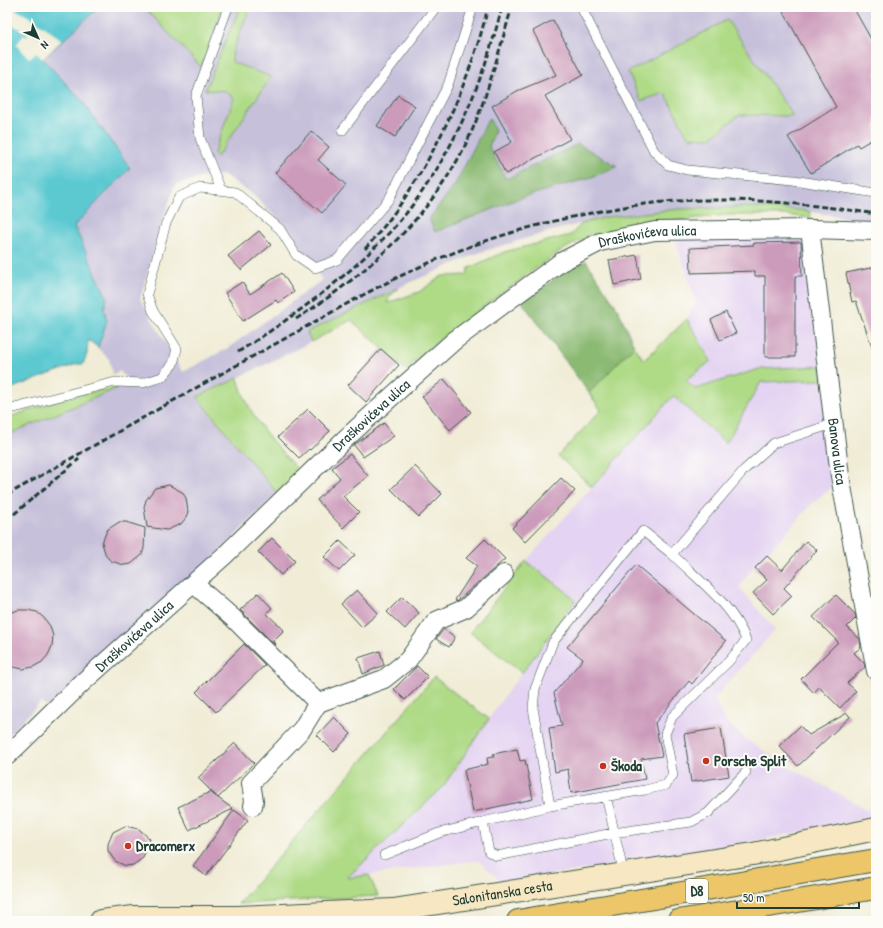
<svg xmlns="http://www.w3.org/2000/svg" width="883" height="928" font-family="'Patrick Hand',sans-serif">
	<style>
		.built { fill: #e4d3f2 }
		.industrial { fill: #c6c0da; fill-rule: evenodd }
		.green { fill: #afda86; stroke: #678c5d }
		.forest { fill: #8bba73; stroke: #557c54 }
		.water { fill: #5cc9d1; stroke: #3e8382 }
		.pier { fill: #f0ecd6 }
		.building { fill: #cc9bbb }
		.lines { fill: none; stroke-linecap: round; stroke-linejoin: round }
		.service-casing { stroke: #3e574c; stroke-width: 10 }
		.minor-casing { stroke: #3e574c; stroke-width: 20 }
		.secondary-casing { stroke: #3e574c; stroke-width: 24 }
		.trunk-casing { stroke: #3e574c; stroke-width: 24 }
		.service { stroke: #fff; stroke-width: 9 }
		.minor { stroke: #fff; stroke-width: 18 }
		.secondary { stroke: #f7e8c3; stroke-width: 22 }
		.trunk { stroke: #ecc669; stroke-width: 22 }
		.rail { stroke: #1f3d34; stroke-width: 3; stroke-dasharray: 6 3; stroke-linecap: butt }
		.poi-dot { fill: #c8321e; stroke: #fdfcf7; stroke-width: 1.5 }
		.labels { text-anchor: middle; stroke-width: 4; stroke-linejoin: round; paint-order: stroke }
		.shield { fill: #fdfcf7; stroke: #62766e; stroke-width: 1 }
		.shield-label { font-size: 14px; font-weight: bold; fill: #1f3d34 }
		.street-label { font-size: 15px; fill: #1f3d34; stroke: #fdfcf7 }
		.poi-label { font-size: 15px; font-weight: bold; fill: #1f3d34; stroke: #fdfcf7; text-anchor: start }
	</style>
	<rect width="100%" height="100%" fill="#fdfcf7"/>
	<filter id="ink" filterUnits="userSpaceOnUse"><feTurbulence type="fractalNoise" baseFrequency=".025" numOctaves="2"/><feDisplacementMap in="SourceGraphic" scale="8" xChannelSelector="R" yChannelSelector="G"/><feConvolveMatrix kernelMatrix="1 2 1 2 8 2 1 2 1" color-interpolation-filters="sRGB"/></filter>
	<filter id="wash" filterUnits="userSpaceOnUse"><feTurbulence type="fractalNoise" baseFrequency=".012" numOctaves="4" result="noise"/><feDisplacementMap in="SourceGraphic" scale="16" xChannelSelector="R" yChannelSelector="G"/><feGaussianBlur stdDeviation="0.9" result="paint"/><feColorMatrix in="noise" values="0 0 0 0 0 0 0 0 0 0 0 0 0 0 0 0 0 1.4 0 .05"/><feComposite in="paint" operator="in"/></filter>
	<g filter="url(#wash)">
		<rect width="100%" height="100%" fill="#f0ecd6"/>
		<path class="built" d="M805 235 822 366 759 369 695 389 685 381 711 361 687 319 696 301 675 239Z
			M823 380 831 488 812 504 747 575 739 587 775 630 714 699 726 722 746 739 787 766 876 814V817L721 847 502 883 478 860 346 878 442 788 503 698 575 601 567 592 526 561 673 396 726 443 761 382Z"/>
		<path class="industrial" d="M7 7 62 40 86 20 99 7H876V187L855 189 876 195V223L801 210 680 209 607 217 548 232 481 252 411 282 308 332 311 342 197 398 277 493 210 561 48 708 41 702 7 736V435L113 390 125 377 120 371 113 375 109 359 88 339 98 346 107 321 104 308 107 298 74 226 130 168 59 117ZM224 175 252 194 292 233 322 280 228 348 183 372 140 299 164 216 175 185 204 177Z"/>
		<path class="green" d="M144 7H223L201 67Z
			M240 7H250L233 51 232 62 271 77 217 157 214 153 234 98 225 91 205 90Z
			M727 20 793 116 739 115 711 138 688 137 665 93 641 101 628 72Z
			M747 207 801 210 810 212 811 218 784 215H727L626 226 585 238 557 253 472 315 426 351 406 370 351 320 311 342 307 332 399 288 389 297 387 303 419 292 442 276 467 275 469 268 504 252 571 235 581 224 607 217 680 209Z
			M687 319 711 361 686 380 695 389 759 369 822 366 823 380 761 382 726 443 673 396 592 487 558 456 601 410 589 393 634 346 644 360Z
			M238 378C247 415 274 444 299 471L277 493 197 397Z
			M119 386 113 390 7 435V418L64 398Z
			M526 561 567 592 575 601 522 673 470 632Z
			M434 677 489 719 442 788 347 878 369 875 378 896 238 904Z"/>
		<path class="forest" d="M489 118 495 130 489 147 506 179 578 144 617 166 592 177 520 198 435 232 429 219 455 185Z
			M586 261 618 309 634 346 589 393 522 302 569 269Z"/>
		<path class="water" d="M7 7H99L43 59 82 101 130 168 74 226 107 298 104 308 107 321 98 347 88 340 87 354 83 364H77L7 390Z"/>
		<path class="pier" d="M7 7H11L33 19 62 40 43 59 36 53 29 58 16 45 24 35 26 37 29 34 7 22Z"/>
		<g id="blocks">
			<path class="building" d="M781 7H853L876 48V137L859 147 857 144 811 173 788 137 836 107Z
				M553 20 583 75 545 96 570 139 506 174 494 152 512 142 492 106 517 91 556 75 533 31Z
				M398 95 415 106 395 137 377 126Z
				M311 131 329 147 318 160 346 185 322 213 275 173Z
				M259 231 271 245 241 270 228 256Z
				M801 242 802 276H795V357H765V276H755V271L691 273 690 248 754 245V243Z
				M637 255 641 279 614 285 609 260Z
				M876 267V353H874L856 301 852 302 846 273Z
				M282 273 294 292 278 303 276 300 243 321 225 293 242 282 250 294Z
				M726 312 736 333 720 340 711 320Z
				M381 349 399 365 366 402 348 385Z
				M444 379 471 412 450 430 422 397Z
				M308 409 330 431 310 450 309 449 299 458 278 437Z
				M384 423 394 436 363 457 354 445Z
				M350 454 368 476 343 496 359 512 343 528 317 500 340 478 332 468Z
				M415 466 442 494 419 517 391 489Z
				M561 478 575 491 525 542 512 528Z
				M169 485 182 492 186 498 188 512 185 519 181 524 167 530 147 527 144 507 146 500 155 488Z
				M119 522H126L145 528 144 548 142 555 131 564 124 565 111 561 106 556 102 543 107 530Z
				M272 538 295 561 281 575 258 552Z
				M485 539 505 559 457 601 455 600 477 566 466 558Z
				M340 541 355 555 339 571 324 557Z
				M806 541 817 550 784 588 792 596 773 614 753 593 767 580 755 568 767 556 782 570Z
				M636 565 726 641 692 684 689 681 655 723 662 756 641 759 645 779 571 793 568 769 555 772 549 728 562 726 554 693 583 659 567 647Z
				M357 590 378 613 362 627 341 604Z
				M258 593 272 608 266 613 284 630 273 641 276 646 240 610Z
				M836 595 855 614 856 618 847 627 860 639 861 647 854 653 864 663 865 667 847 683 856 691 840 708 819 687 814 693 801 679 838 642 813 617Z
				M402 597 419 613 405 629 387 612Z
				M18 610H27L37 612 44 618 50 626 53 636 52 646 48 655 42 662 33 667 23 669 13 667 7 664V614Z
				M444 629 455 637 449 647 436 639Z
				M244 644 265 665 216 712 196 692Z
				M380 651 384 665 363 674 358 658Z
				M417 666 428 677 405 700 394 689Z
				M847 713 850 717 798 766 779 746 800 726 809 735Z
				M334 717 351 734 334 752 317 735Z
				M721 728 729 776 691 782 684 734Z
				M235 743 254 763 218 798 198 778Z
				M517 749 520 761 525 760 533 799 473 812 464 770 488 764 487 758 494 757 493 754Z
				M210 792 233 809 189 830 178 807Z
				M234 810 248 820 206 876 193 866Z
				M125 826 139 829 150 839 143 858 133 865 126 866 115 861 108 851V844L113 832Z"/>
		</g>
	</g>
	<g filter="url(#ink)">
		<use href="#blocks" fill-opacity="0" stroke="#3e574c" stroke-width="1"/>
		<g class="lines">
			<g class="service-casing">
				<path id="service" d="M581 7 654 151 668 165 687 170 793 180 876 193
					M342 131 436 7
					M221 190 200 138 196 96 228 7
					M7 410 115 382 143 383 162 377 173 364 177 349 153 311 147 294 166 223 179 197 200 188 235 192 280 229 296 255 315 268 337 260 389 199 448 85 473 7
					M672 554 643 531 553 642 535 689 533 708 550 806 645 790 666 785 673 775 665 734 672 717 730 660 746 640C733 605 698 580 672 554L744 470 774 443 833 424
					M606 796 624 875
					M550 806 483 822 489 852 497 856 613 833 691 822 708 813 746 772
					M384 855 439 833 483 822"/>
			</g>
			<g class="minor-casing">
				<g id="minor">
					<path id="s1" d="M810 229 840 476 876 671"/>
					<path d="M194 584 233 618 318 703 384 679 408 660 436 621 466 608 504 574"/>
					<path id="s2" d="M7 756 83 682 225 555 344 440 400 389 455 340 561 262 600 242 655 231 810 229 876 231"/>
					<path d="M253 806 254 801 251 783 302 729 318 703"/>
				</g>
			</g>
			<g class="secondary-casing">
				<g id="secondary">
					<path id="s3" d="M101 921 134 917H238L393 910 753 854 876 829"/>
				</g>
			</g>
			<g class="trunk-casing">
				<path id="trunk" d="M518 921 876 860
					M678 921 876 888"/>
			</g>
			<use href="#service" class="service"/>
			<use href="#minor" class="minor"/>
			<use href="#secondary" class="secondary"/>
			<use href="#trunk" class="trunk"/>
			<path class="rail" d="M365 249C423 185 468 91 488 7
				M296 319C372 271 439 210 474 126 490 87 500 47 512 7
				M238 352C297 315 369 262 411 207 456 148 484 78 502 7
				M7 495C93 446 179 397 266 349 314 323 361 294 411 271 477 240 547 220 618 208 703 193 791 201 876 214
				M7 520 79 459"/>
		</g>
	</g>
	<g class="poi-dot">
		<circle cx="706" cy="761" r="4"/>
		<circle cx="603" cy="766" r="4"/>
		<circle cx="128" cy="846" r="4"/>
	</g>
	<g class="labels">
		<rect class="shield" x="686" y="879" width="22" height="24" rx="3"/>
		<g class="shield-label">
			<text x="697" y="896">D8</text>
		</g>
		<g class="street-label">
			<text dy="5" stroke="none"><textPath href="#s2" startOffset="835">Draškovićeva ulica</textPath></text>
			<text dy="5" stroke="none"><textPath href="#s2" startOffset="499">Draškovićeva ulica</textPath></text>
			<text dy="5" stroke="none"><textPath href="#s1" startOffset="224">Banova ulica</textPath></text>
			<text dy="5" stroke="none"><textPath href="#s2" startOffset="175">Draškovićeva ulica</textPath></text>
			<text dy="5" stroke="none"><textPath href="#s3" startOffset="403">Salonitanska cesta</textPath></text>
		</g>
		<g class="poi-label">
			<text x="714" y="766">Porsche Split</text>
			<text x="611" y="771">Škoda</text>
			<text x="136" y="851">Dracomerx</text>
		</g>
	</g>
	<rect width="883" height="928" fill="none" stroke="#fdfcf7" stroke-width="24"/>
	<g transform="translate(38 38) rotate(135)" stroke="#fdfcf7" stroke-width="3" paint-order="stroke">
	<path d="M0-3L7 15L0 10L-7 15Z" fill="#1f3d34"/>
	<text y="-6" font-size="11" font-weight="bold" text-anchor="middle" fill="#1f3d34">N</text>
	</g>
	<path d="M737 902v6h122v-6" fill="none" stroke="#1f3d34" stroke-width="2"/>
	<text x="743" y="902" font-size="12" fill="#1f3d34" stroke="#fdfcf7" stroke-width="3" paint-order="stroke">50 m</text>
</svg>
